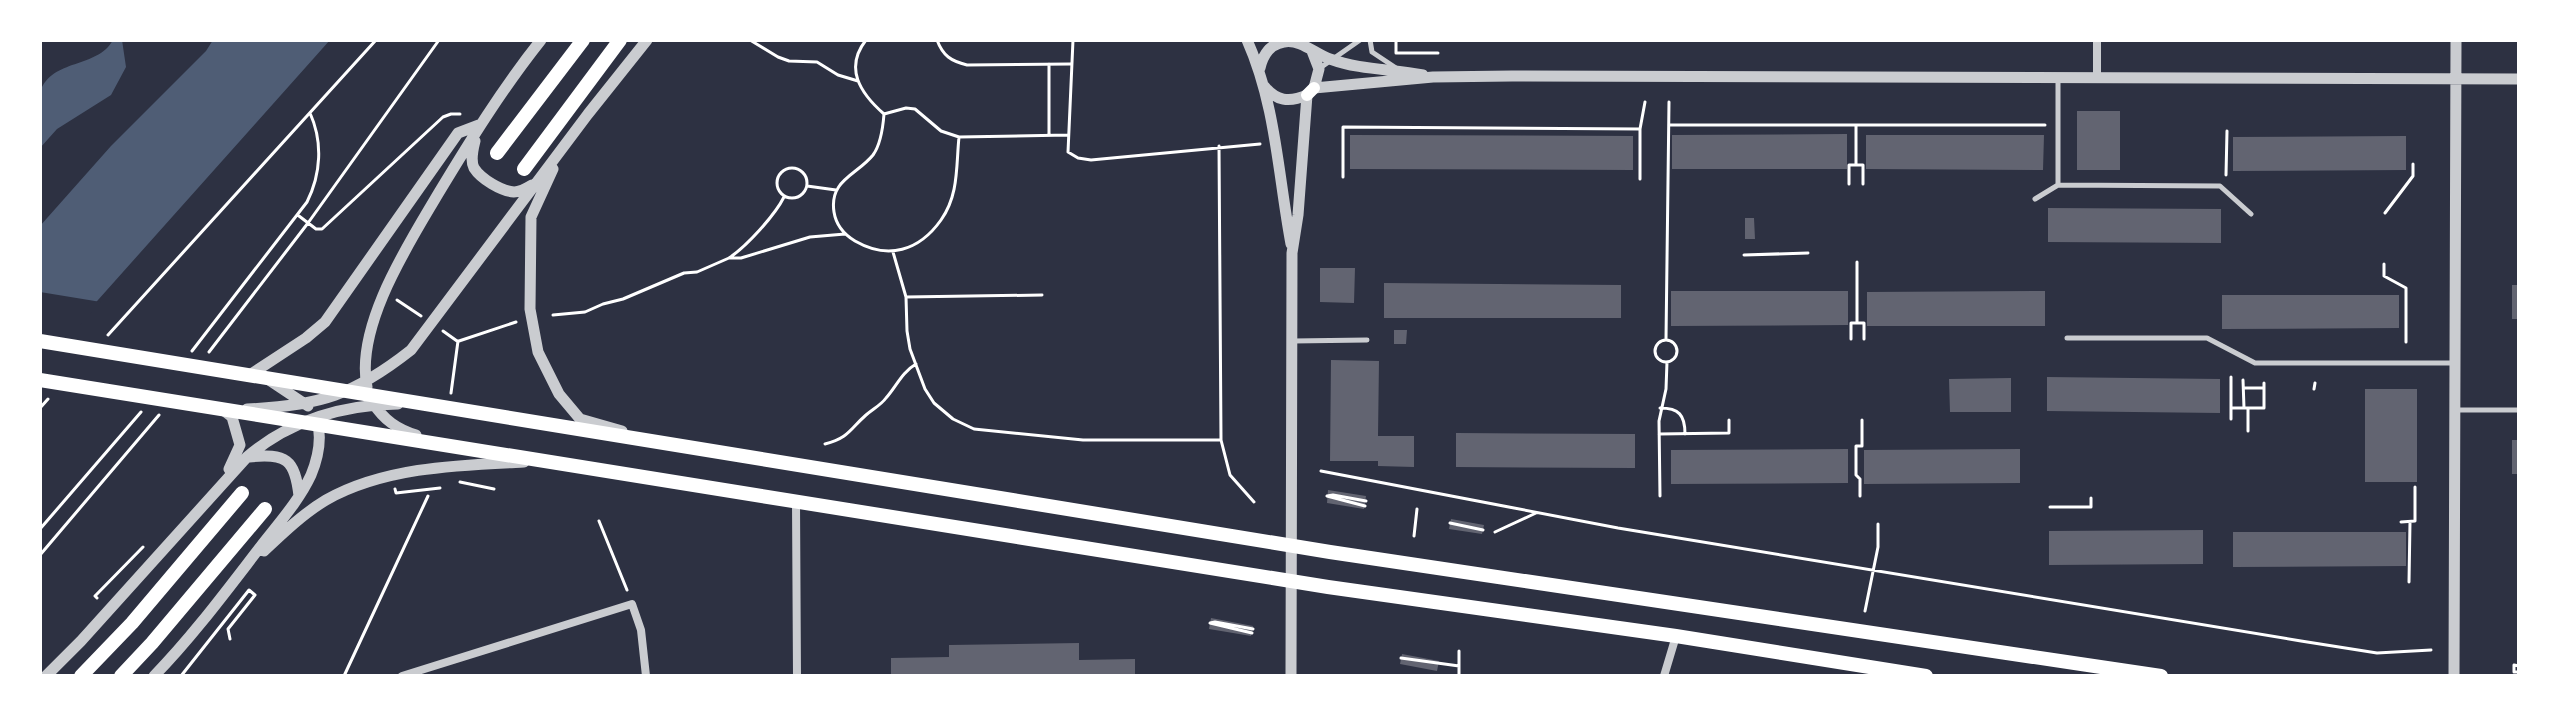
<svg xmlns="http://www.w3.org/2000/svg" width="2559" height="716" font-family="'Fira Sans',sans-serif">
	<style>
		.water { fill: #4f5d75 }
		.pier { fill: #2d3142 }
		.building { fill: #626471 }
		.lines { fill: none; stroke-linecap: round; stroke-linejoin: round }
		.path { stroke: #fff; stroke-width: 3 }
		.service { stroke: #caccd0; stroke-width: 5 }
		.minor { stroke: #caccd0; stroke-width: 8 }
		.tertiary { stroke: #caccd0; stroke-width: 11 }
		.secondary { stroke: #fff; stroke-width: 12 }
		.primary { stroke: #fff; stroke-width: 14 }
	</style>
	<rect width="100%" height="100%" fill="#2d3142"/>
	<path class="water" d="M113 40H122L126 67 111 95 57 129 40 148C40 134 36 104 40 92 52 58 97 69 113 40Z
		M213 40H330L40 365V226L111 146 206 51Z"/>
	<path class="pier" d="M40 292 101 302 40 369Z"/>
	<path class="building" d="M2077 111H2120V170H2077Z
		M1847 134V169H1672V135Z
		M1350 135 1633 136V170L1350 169Z
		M1866 135H2044L2043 170 1866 169Z
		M2406 136V170L2233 171V137Z
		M2048 208 2221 209V243L2048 242Z
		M1745 218H1754L1755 239H1745Z
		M1320 268H1355L1354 303 1320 302Z
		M1384 283 1621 285V318H1384Z
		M2512 285H2519V319H2512Z
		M1671 291H1848V325L1671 326Z
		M2045 291V326H1867V292Z
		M2222 295H2399V328L2222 329Z
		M1394 330H1407L1406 344H1394Z
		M1331 360 1379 361 1378 436H1414V467L1378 466V461H1330Z
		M2047 377 2220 379V413L2047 411Z
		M2011 378V412H1950L1949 379Z
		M2365 389H2417V482H2365Z
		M1456 433 1635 434V468L1456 467Z
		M2512 440H2519V474H2512Z
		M1848 449V483L1671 484V450Z
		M2020 449V483L1864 484V450Z
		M1328 490 1366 496 1364 509 1327 503Z
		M1451 519 1484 525 1482 534 1449 529Z
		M2203 530V564L2049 565V531Z
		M2233 532H2406V566L2233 567Z
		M1211 618 1253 626 1251 636 1209 629Z
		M1079 643V660L1135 659V676H891V658L949 657V645Z
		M1402 654 1439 661 1437 671 1400 664Z"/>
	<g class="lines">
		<path class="path" d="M750 40 778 57 789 61 817 62 838 75 858 81
			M866 40C844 68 860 93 884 114 883 127 881 144 873 155 857 175 829 180 834 212 836 225 845 235 855 241 888 260 919 251 941 220 959 195 956 166 959 137
			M937 40C943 56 951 61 967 65L1070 64
			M1073 40 1068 152 1078 158 1091 160 1260 144
			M1396 40V53H1438
			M1049 64V135
			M884 114 906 108 915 109 941 131 959 137 1068 135
			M1669 125H2045
			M1856 125V165
			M1640 129 1645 102
			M777 183a15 15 0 1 1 30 0a15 15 0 1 1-30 0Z
			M2226 175 2227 131
			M1343 177V127L1640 129V179
			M1849 184V165H1863V184
			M807 186 836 190
			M2385 213 2413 176V164
			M299 216 316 229H322L443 117 451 114H460
			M893 252 906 297 907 331 910 349 925 389 934 403 953 419 974 429 1083 440H1221L1219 146
			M1744 255 1808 253
			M729 258C747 246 775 215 784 197
			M1857 262V323
			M2384 264V276L2406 288V342
			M906 297 1042 295
			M397 300 421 316
			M553 315 585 312 603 304 623 299 684 273 697 272 729 258H741L810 237 845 234
			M443 331 457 341
			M108 335 376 40
			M1666 339 1669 102
			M1851 339V323H1864V339
			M1655 351a11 11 0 1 1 22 0a11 11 0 1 1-22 0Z
			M459 341 516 322
			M192 351 307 202C321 174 323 142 310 113
			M209 352 308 223 439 40
			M2243 380 2244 408
			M2244 388H2264
			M2314 389 2315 383
			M451 393 458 341
			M40 408 48 399
			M1660 408C1679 408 1685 415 1685 434
			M2231 408H2264V383
			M2248 408V431
			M2231 419V377
			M1659 434 1729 433V420
			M1221 440 1230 475 1254 502
			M825 444C849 438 850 429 866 415 873 409 881 405 886 398 896 387 902 372 916 364
			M1321 471 1618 528 2301 641 2377 653 2431 650
			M460 482 494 489
			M395 489 396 493 440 488
			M1660 496 1659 421 1666 389 1667 362
			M1860 496V479L1856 475V446H1862V420
			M1365 506 1327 496 1333 495 1366 501
			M2050 507H2091V498
			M599 521 627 590
			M2401 522 2415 521V487
			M1450 523 1483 530
			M40 529 141 412
			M1495 532 1536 513
			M1414 536 1417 509
			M40 555 159 415
			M2409 582 2410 522
			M97 598 95 596 143 547
			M1865 611 1878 547V524
			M1252 633 1210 623 1215 622 1253 629
			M1401 658 1459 666
			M2519 666 2514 665V672H2519
			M181 676 249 590 255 595 228 629 230 639
			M344 676 428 496
			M1459 676V651"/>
		<path class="service" d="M1370 40 1372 52 1396 68
			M1320 68 1360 40
			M2058 185 2220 186 2251 214
			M2035 199 2058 185V78
			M2067 338H2207L2255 363H2454
			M1293 341 1367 340
			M2456 410H2519"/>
		<path class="minor" d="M2097 77V40
			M796 502 797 676
			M402 676 632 604 641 630 646 676
			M1664 676 1676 636"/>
		<path class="tertiary" d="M1247 40C1276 105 1278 175 1291 244
			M1312 51 1319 69 1314 88
			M1260 68C1263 55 1270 44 1284 42 1301 39 1315 54 1330 59 1360 70 1392 69 1423 75
			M1264 86C1276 101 1289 103 1307 95L1298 215 1292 253 1291 676
			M1314 88 1433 77 1512 76 2519 79
			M475 141C473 149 470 160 474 168 481 179 501 191 514 192 520 192 527 188 532 185
			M553 169 531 217 530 309 538 352 559 394 580 419 622 431
			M248 376 306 338 325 322 458 133 479 125
			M269 380 308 406
			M367 387C355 326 408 245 438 194 470 141 502 89 541 40
			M373 403C384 420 397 429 416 435
			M247 409C319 406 354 395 411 350L588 114 647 40
			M223 410 232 417 240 445 229 469
			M249 457C286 453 295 459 299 496
			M264 551C283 533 304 513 326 500 384 467 459 465 524 462
			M46 676 81 641 247 457C290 420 341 405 398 404
			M154 676C193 636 227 590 261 546 278 524 299 501 311 475 318 458 322 438 317 420
			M2454 676 2456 40"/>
		<path class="secondary" d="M1307 95 1314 88"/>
		<path class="primary" d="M497 153 583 40
			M524 169 620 40
			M40 341 1330 552 2161 676
			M40 380 1328 587 1676 636 1926 676
			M81 676 132 623 242 493
			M121 676 152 643 265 509"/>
	</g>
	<rect width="2559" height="716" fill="none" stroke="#ffffff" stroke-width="84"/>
</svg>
